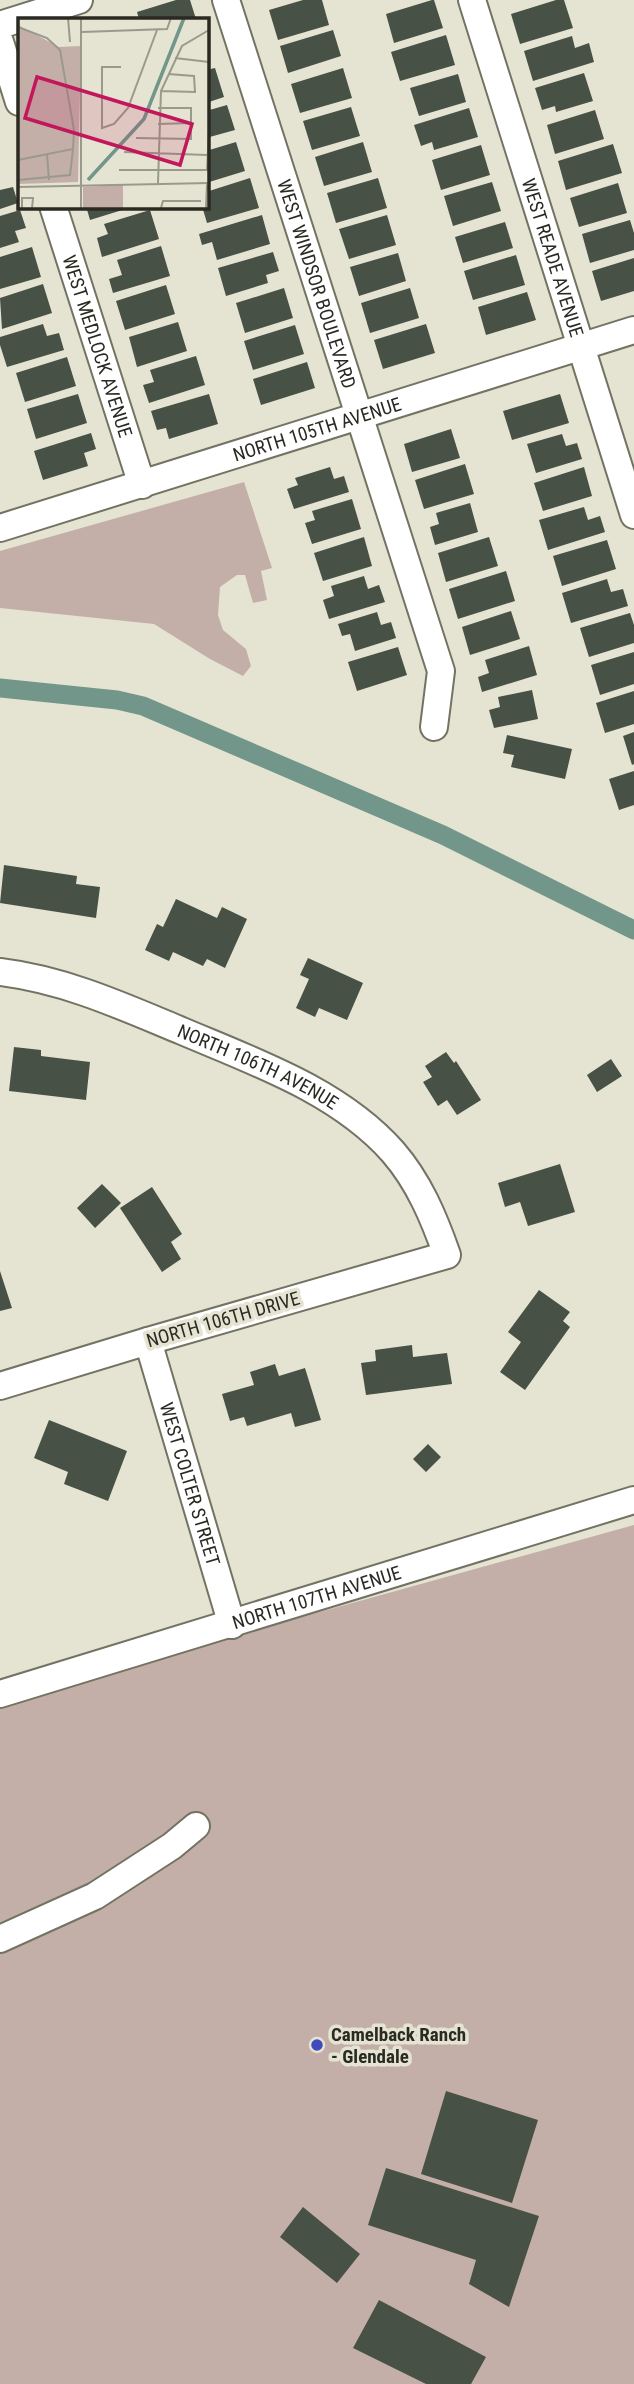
<svg xmlns="http://www.w3.org/2000/svg" width="634" height="2384" font-family="'Roboto Condensed',sans-serif">
	<style>
		.green { fill: #c4afa8 }
		.lines { fill: none; stroke-linecap: round; stroke-linejoin: round }
		.canal { stroke: #72968a; stroke-width: 19 }
		.building { fill: #475145 }
		.minor-casing { stroke: #737363; stroke-width: 30 }
		.minor { stroke: #fff; stroke-width: 26 }
		.poi-dot { fill: #3f4abe; stroke: #e5e4d2; stroke-width: 2.5 }
		.labels { text-anchor: middle; stroke-width: 7; stroke-linejoin: round; paint-order: stroke }
		.street-label { font-size: 19px; fill: #2a2a23; stroke: #e5e4d2 }
		.poi-label { font-size: 19px; font-weight: bold; fill: #2a2a23; stroke: #e5e4d2; text-anchor: start }
		.inset-river { fill: none; stroke: #72968a; stroke-width: 3.5 }
		.inset-road { fill: none; stroke: #9a9a8c; stroke-width: 2 }
		.view { fill: #c2185b; fill-opacity: 0.15; stroke: #c2185b; stroke-width: 3.5 }
		.inset-edge { fill: none; stroke: #2a2a23; stroke-width: 3.5 }
	</style>
	<rect width="100%" height="100%" fill="#e5e4d2"/>
	<path class="green" d="M244 482 272 568 261 571 267 600 253 603 245 575H237L220 587 218 615 223 630 246 649 251 666 243 676 210 659 154 624 0 608V551Z
		M634 1525V2384H0V1707L226 1638Z"/>
	<g class="lines">
		<path class="canal" d="M0 688 117 700 143 706 443 835 634 930"/>
	</g>
	<path class="building" d="M176 0H190L196 19H139L137 12Z
		M303 0H322L329 25 278 40 269 10Z
		M432 0H434L443 28 394 43 386 14Z
		M556 0H564L573 28 520 44 511 14Z
		M333 30 341 56 288 73 280 46Z
		M446 35 455 65 400 81 391 52Z
		M572 36 575 48 589 43 594 62 533 81 524 51Z
		M215 68 224 97 206 103V70Z
		M343 68 352 98 300 113 291 84Z
		M584 73 593 101 556 112 555 106 542 110 535 88Z
		M458 74 466 102 419 116 410 88Z
		M227 105 235 130 206 138V111Z
		M351 107 360 136 312 150 303 121Z
		M469 108 478 137 434 150 432 142 421 146 414 125Z
		M595 110 604 139 555 154 547 125Z
		M236 142 245 171 206 183V151Z
		M363 142 372 172 324 186 315 157Z
		M613 144 622 173 566 190 558 161Z
		M481 145 490 175 441 190 432 160Z
		M250 178 259 208 207 223 202 206H206V192Z
		M378 178 387 208 336 223 327 193Z
		M492 182 501 211 453 226 444 196Z
		M618 183 627 213 579 227 570 198Z
		M13 187 18 203 0 209V190Z
		M86 206H131L132 207 90 220Z
		M20 210 26 228 15 231 19 242 0 248V216Z
		M150 210 159 239 102 257 97 238 108 234 104 224Z
		M262 215 270 244 217 260 212 242 202 245 199 234Z
		M387 215 396 245 349 259 339 229Z
		M630 220 634 233V250L590 263 582 234Z
		M505 222 513 248 463 263 455 237Z
		M161 246 170 276 113 293 109 279 122 275 117 260Z
		M32 247 41 277 0 289V257Z
		M273 252 279 271 266 275 268 283 226 296 218 268Z
		M398 253 406 281 359 296 350 267Z
		M516 255 525 285 473 300 464 271Z
		M634 258V291L601 301 592 271Z
		M43 284 52 313 2 329 0 298Z
		M166 285 175 314 125 330 116 301Z
		M284 288 293 318 245 333 236 303Z
		M410 288 419 318 370 333 361 303Z
		M527 292 536 320 486 335 478 307Z
		M178 322 187 351 137 367 129 337Z
		M43 324 47 336 59 333 64 350 7 367 0 345V337Z
		M426 324 435 353 383 369 374 340Z
		M295 325 304 354 253 370 244 341Z
		M196 356 205 385 149 403 143 385 154 382 150 370Z
		M67 357 76 386 25 402 16 373Z
		M307 362 315 388 261 405 253 379Z
		M78 394 87 423 36 439 27 409Z
		M209 394 218 424 169 439 166 428 157 430 151 411Z
		M560 394 569 423 512 440 503 411Z
		M451 429 460 458 412 472 404 444Z
		M91 433 96 449 84 453 88 466 43 480 34 451Z
		M562 434 566 446 577 443 582 459 536 473 527 444Z
		M465 464 474 494 424 509 415 480Z
		M330 467 334 479 344 476 349 492 294 509 287 489 298 485 295 478Z
		M584 467 592 496 543 511 534 483Z
		M352 499 361 529 312 544 305 523 315 520 312 511Z
		M470 503 478 532 435 545 430 527 439 524 436 513Z
		M584 507 588 520 600 516 605 532 548 550 539 520Z
		M364 537 372 566 323 581 314 553Z
		M489 537 498 566 446 582 438 553Z
		M607 540 616 569 562 586 553 556Z
		M506 571 515 601 458 619 449 589Z
		M364 576 368 589 379 585 385 602 329 619 323 600 334 596 331 586Z
		M607 579 611 592 623 589 628 606 571 623 562 593Z
		M511 611 520 639 470 655 462 627Z
		M377 612 381 625 391 622 396 638 355 651 350 634 342 636 338 624Z
		M630 613 634 625V643L589 657 580 628Z
		M529 646 537 675 482 692 478 677 489 673 485 660Z
		M398 647 407 675 357 691 348 662Z
		M634 652V684L600 695 591 665Z
		M532 690 538 719 494 728 489 710 500 707 498 697Z
		M634 691V724L605 733 596 703Z
		M634 732V764L632 765 623 736Z
		M507 735 572 749 565 779 511 767 514 755 503 753Z
		M634 771V805L619 810 609 779Z
		M4 865 77 876 76 884 100 887 96 918 0 903Z
		M176 899 217 918 222 907 247 919 225 968 207 959 203 966 173 952 169 961 145 950 157 924 163 927Z
		M308 958 363 983 347 1020 319 1008 315 1017 296 1008 309 979 300 975Z
		M14 1047 41 1050V1056L90 1062 86 1100 9 1091Z
		M446 1052 454 1063 456 1061 481 1100 457 1115 447 1100 438 1106 423 1082 432 1077 425 1066Z
		M611 1059 622 1076 597 1092 587 1075Z
		M560 1164 575 1212 528 1226 520 1202 505 1207 498 1183Z
		M102 1184 121 1203 95 1228 77 1208Z
		M152 1187 182 1234 171 1242 181 1259 162 1272 120 1208Z
		M0 1271 12 1308 0 1311Z
		M539 1290 570 1312 563 1321 570 1327 525 1390 500 1372 521 1342 508 1332Z
		M412 1345 413 1357 447 1353 452 1384 366 1395 361 1363 376 1361 375 1350Z
		M275 1364 279 1376 305 1368 321 1420 295 1427 291 1413 247 1426 244 1417 230 1421 222 1394 254 1385 250 1372Z
		M49 1420 127 1451 108 1501 64 1484 68 1472 34 1458Z
		M428 1444 441 1457 426 1472 413 1459Z
		M446 2091 538 2120 512 2203 421 2174Z
		M386 2168 539 2216 509 2307 469 2284 476 2260 368 2225Z
		M303 2207 360 2254 337 2283 280 2237Z
		M379 2300 486 2357 471 2384H426L353 2348Z"/>
	<g class="lines">
		<g class="minor-casing">
			<g id="minor">
				<path id="s1" d="M226 0 441 671 434 727"/>
				<path id="s2" d="M472 0 634 515"/>
				<path d="M0 25 79 0"/>
				<path d="M0 42 19 102"/>
				<path id="s3" d="M53 206 142 485"/>
				<path id="s4" d="M0 528 634 330"/>
				<path id="s5" d="M0 972C65 980 122 1006 182 1031 255 1062 339 1091 393 1152 419 1182 434 1218 447 1255L148 1341 0 1386"/>
				<path id="s6" d="M148 1341 232 1625"/>
				<path id="s7" d="M0 1694 634 1500"/>
				<path d="M0 1939 95 1896 172 1846 196 1826"/>
			</g>
		</g>
		<use href="#minor" class="minor"/>
	</g>
	<circle class="poi-dot" cx="317" cy="2045" r="7"/>
	<g class="labels">
		<g class="street-label">
			<text dy="7" stroke="none"><textPath href="#s2" startOffset="270">WEST READE AVENUE</textPath></text>
			<text dy="7" stroke="none"><textPath href="#s1" startOffset="298">WEST WINDSOR BOULEVARD</textPath></text>
			<text dy="7" stroke="none"><textPath href="#s3" startOffset="147">WEST MEDLOCK AVENUE</textPath></text>
			<text dy="7" stroke="none"><textPath href="#s4" startOffset="332">NORTH 105TH AVENUE</textPath></text>
			<text dy="7" stroke="none"><textPath href="#s5" startOffset="276">NORTH 106TH AVENUE</textPath></text>
			<text transform="translate(223 1319) rotate(-16)" y="7">NORTH 106TH DRIVE</text>
			<text dy="7" stroke="none"><textPath href="#s6" startOffset="149">WEST COLTER STREET</textPath></text>
			<text dy="7" stroke="none"><textPath href="#s7" startOffset="331">NORTH 107TH AVENUE</textPath></text>
		</g>
		<g class="poi-label">
			<text x="331" y="2041">Camelback Ranch<tspan x="331" dy="22">- Glendale</tspan></text>
		</g>
	</g>
	<g transform="translate(18 18)">
		<rect width="191" height="191" fill="#e5e4d2"/>
		<path d="M0 7 41 29 63 28 60 164 0 166ZM105 167V190H65V169Z" fill="#c4afa8"/>
		<path class="inset-river" d="M70 162 126 101 166 0"/>
		<path class="inset-road" d="M50 0 52 24M0 9 29 20 42 32 56 112 55 131 0 142M64 14 149 11 153 0M157 40 191 44M103 49H84V110L96 106 110 90 139 12M143 73 177 74 176 58 150 56M140 106 173 105M118 120 173 121V90H140M106 134 189 137M29 136 31 162M101 152H189L191 111M0 162 52 157 55 131M140 165 143 73 164 28 191 12M63 166V0M0 169 191 165M4 190V180H15L14 190M63 190V166M143 190 145 183H183M188 190 189 165"/>
		<path class="view" d="M19 59 174 106 162 147 7 100Z"/>
		<rect width="191" height="191" class="inset-edge"/>
	</g>
</svg>
